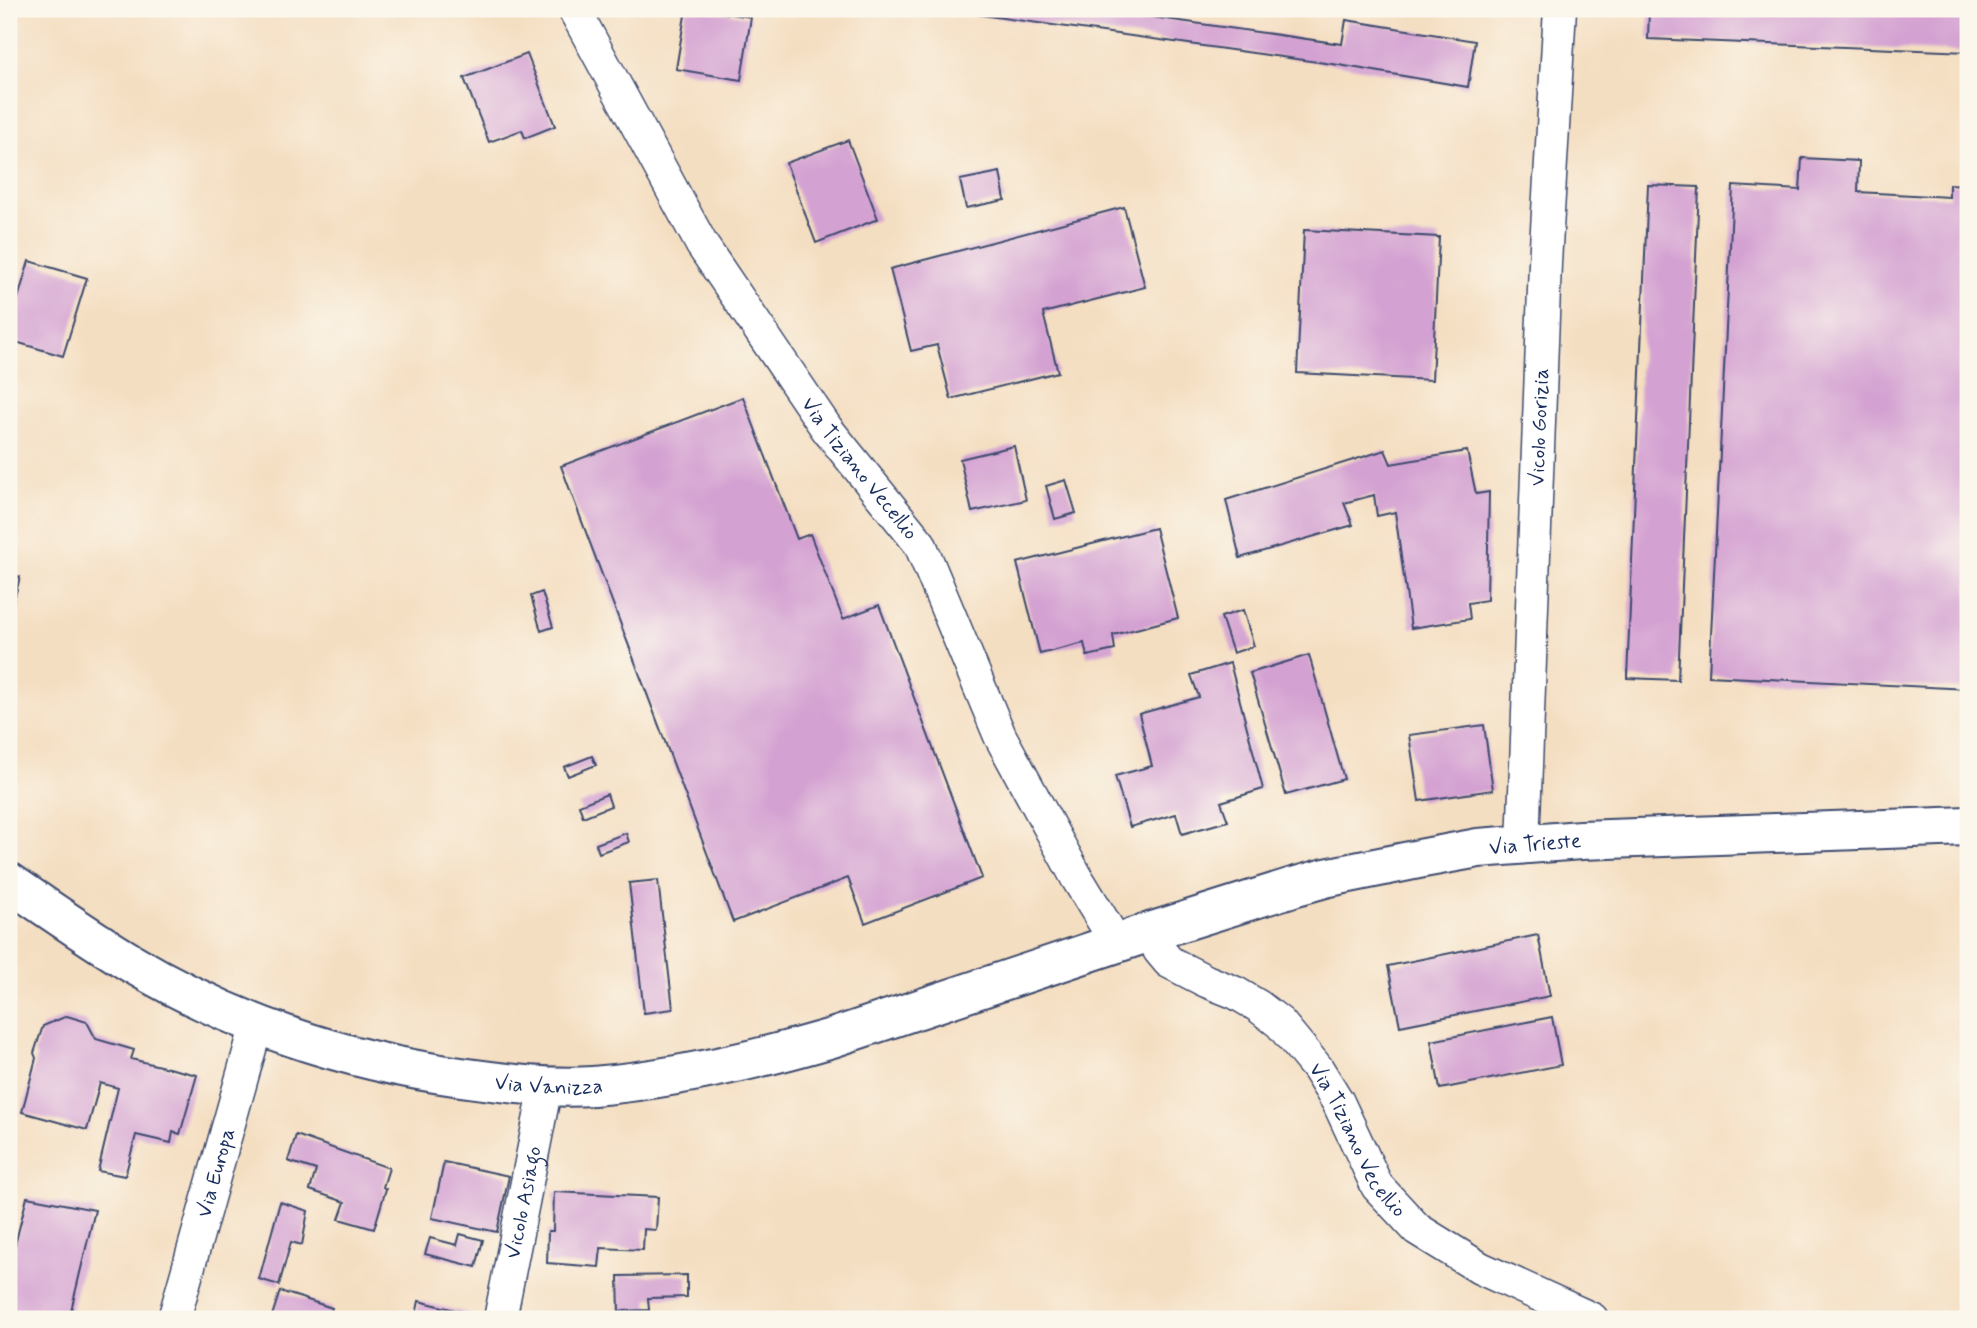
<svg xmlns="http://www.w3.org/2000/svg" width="1977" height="1328" font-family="Mynerve,sans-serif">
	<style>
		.building { fill: #d4a2d2 }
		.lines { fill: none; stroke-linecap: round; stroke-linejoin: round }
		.street-casing { stroke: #3c496d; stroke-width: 35 }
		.secondary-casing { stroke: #3c496d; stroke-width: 42 }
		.street { stroke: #fff; stroke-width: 32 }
		.secondary { stroke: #fff; stroke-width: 38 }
		.labels { text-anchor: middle; stroke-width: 6; stroke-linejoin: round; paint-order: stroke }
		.street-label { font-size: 21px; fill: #1b2f5e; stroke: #fbf7ec }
	</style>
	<rect width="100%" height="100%" fill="#fbf7ec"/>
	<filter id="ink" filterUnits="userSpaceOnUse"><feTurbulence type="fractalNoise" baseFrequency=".0143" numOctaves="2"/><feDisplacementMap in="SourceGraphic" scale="14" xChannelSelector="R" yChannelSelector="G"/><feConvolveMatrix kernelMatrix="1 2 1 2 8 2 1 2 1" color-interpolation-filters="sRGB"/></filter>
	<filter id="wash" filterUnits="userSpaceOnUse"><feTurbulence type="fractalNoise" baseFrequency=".00686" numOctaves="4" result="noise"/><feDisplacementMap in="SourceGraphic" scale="28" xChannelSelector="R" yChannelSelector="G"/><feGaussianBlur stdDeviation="1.57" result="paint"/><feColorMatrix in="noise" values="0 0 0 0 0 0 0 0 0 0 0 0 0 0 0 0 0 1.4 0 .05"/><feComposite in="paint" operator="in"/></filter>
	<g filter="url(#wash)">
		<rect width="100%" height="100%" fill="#f4dec1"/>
		<g id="blocks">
			<path class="building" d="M686 9H698L751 17 741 80 676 69Z
				M960 9H1096L1342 44 1346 20 1475 41 1468 87 1339 65 959 12Z
				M1649 9H1968V52L1648 39Z
				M527 54 555 126 525 138 522 130 489 142 464 78Z
				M848 140 878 219 816 243 786 163Z
				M1802 158 1859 161 1858 192 1949 197V184L1968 185V689L1709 676 1733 186 1800 190Z
				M1000 172 1005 200 966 208 960 180Z
				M1648 185 1699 187 1678 680 1627 678Z
				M1124 207 1145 287 1043 313 1058 372 951 399 937 345 911 351 890 269Z
				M1304 230 1439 237 1432 380 1297 373Z
				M29 261 87 278 63 356 9 340V329Z
				M743 397 797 539 810 534 843 619 879 605 982 878 865 923 848 878 733 922 561 466Z
				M1014 446 1026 500 972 512 960 459Z
				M1385 450 1391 464 1467 451 1476 494 1489 492 1487 600 1468 603 1470 619 1411 628 1395 512 1377 516 1374 495 1344 503 1353 525 1240 558 1226 500Z
				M1066 480 1076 513 1055 519 1046 486Z
				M1155 528 1178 618 1113 635 1115 650 1087 656 1084 643 1040 654 1017 563Z
				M9 573 20 577 10 616 9 615Z
				M542 592 553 627 541 631 531 596Z
				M1243 610 1254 646 1233 653 1221 617Z
				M1309 655 1344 779 1286 795 1250 673Z
				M1230 663 1263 789 1221 802 1228 821 1182 834 1176 814 1130 827 1115 776 1152 766 1139 714 1199 697 1191 675Z
				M1484 725 1493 790 1419 801 1409 735Z
				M592 756 596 765 568 776 564 767Z
				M607 794 611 806 583 817 579 805Z
				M626 833 629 842 599 853 596 844Z
				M658 880 673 1009 644 1013 629 883Z
				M1538 935 1550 996 1400 1026 1388 966Z
				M67 1016 87 1022 96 1039 134 1050 131 1059 197 1075 180 1134 173 1132 171 1143 136 1135 125 1176 98 1171 118 1088 100 1083 87 1130 22 1112 36 1058 34 1053 43 1026Z
				M1552 1017 1561 1065 1440 1089 1431 1041Z
				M296 1135 389 1168 383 1187 386 1189 374 1229 339 1219 345 1202 310 1190 316 1170 288 1161Z
				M444 1162 509 1176 497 1232 432 1218Z
				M554 1192 658 1197 656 1230 644 1229 643 1250 601 1248 599 1267 547 1263 548 1231H553Z
				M27 1197 95 1210 69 1319H9V1269Z
				M280 1202 308 1211 302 1245 291 1242 279 1285 259 1279Z
				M460 1234 483 1240 476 1267 425 1254 430 1238 457 1245Z
				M687 1275V1297L648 1298 649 1310 619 1311 618 1276Z
				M280 1291 332 1308 328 1319H271Z
				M419 1301 471 1314 470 1319H415Z"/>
		</g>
	</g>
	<g filter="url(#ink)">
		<use href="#blocks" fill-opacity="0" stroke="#3c496d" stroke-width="2"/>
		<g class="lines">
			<g class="street-casing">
				<g id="street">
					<path id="s1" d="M574 9 702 245 827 429 920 544 1000 736 1077 878 1117 944"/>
					<path id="s2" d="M1523 845 1545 263 1560 9"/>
					<path id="s3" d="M1153 931 1159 950 1169 962 1206 981 1236 993 1258 1006 1280 1023 1317 1068 1338 1102 1377 1186 1417 1229 1480 1268 1592 1319"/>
					<path id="s4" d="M174 1319 257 1024"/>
					<path id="s5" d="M500 1319 546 1086"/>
				</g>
			</g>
			<g class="secondary-casing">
				<g id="secondary">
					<path id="s6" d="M9 882C48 909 87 936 128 961 229 1022 344 1061 461 1077 504 1083 549 1089 593 1086 675 1079 753 1061 832 1038L1153 931 1293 887 1325 878 1424 858 1478 848 1581 840 1968 826"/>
				</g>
			</g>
			<use href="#street" class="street"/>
			<use href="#secondary" class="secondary"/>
		</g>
	</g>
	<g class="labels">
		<g class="street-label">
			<text dy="7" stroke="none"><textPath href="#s2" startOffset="418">Vicolo Gorizia</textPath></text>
			<text dy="7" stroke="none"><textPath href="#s1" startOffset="542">Via Tiziano Vecellio</textPath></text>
			<text dy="7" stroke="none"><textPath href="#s6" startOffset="1606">Via Trieste</textPath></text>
			<text dy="7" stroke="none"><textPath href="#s6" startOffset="586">Via Vanizza</textPath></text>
			<text dy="7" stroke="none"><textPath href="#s3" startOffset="304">Via Tiziano Vecellio</textPath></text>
			<text dy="7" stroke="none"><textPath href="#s4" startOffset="152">Via Europa</textPath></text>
			<text dy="7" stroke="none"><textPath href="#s5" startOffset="119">Vicolo Asiago</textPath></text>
		</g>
	</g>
	<rect width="1977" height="1328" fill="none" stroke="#fbf7ec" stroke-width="35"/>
</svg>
